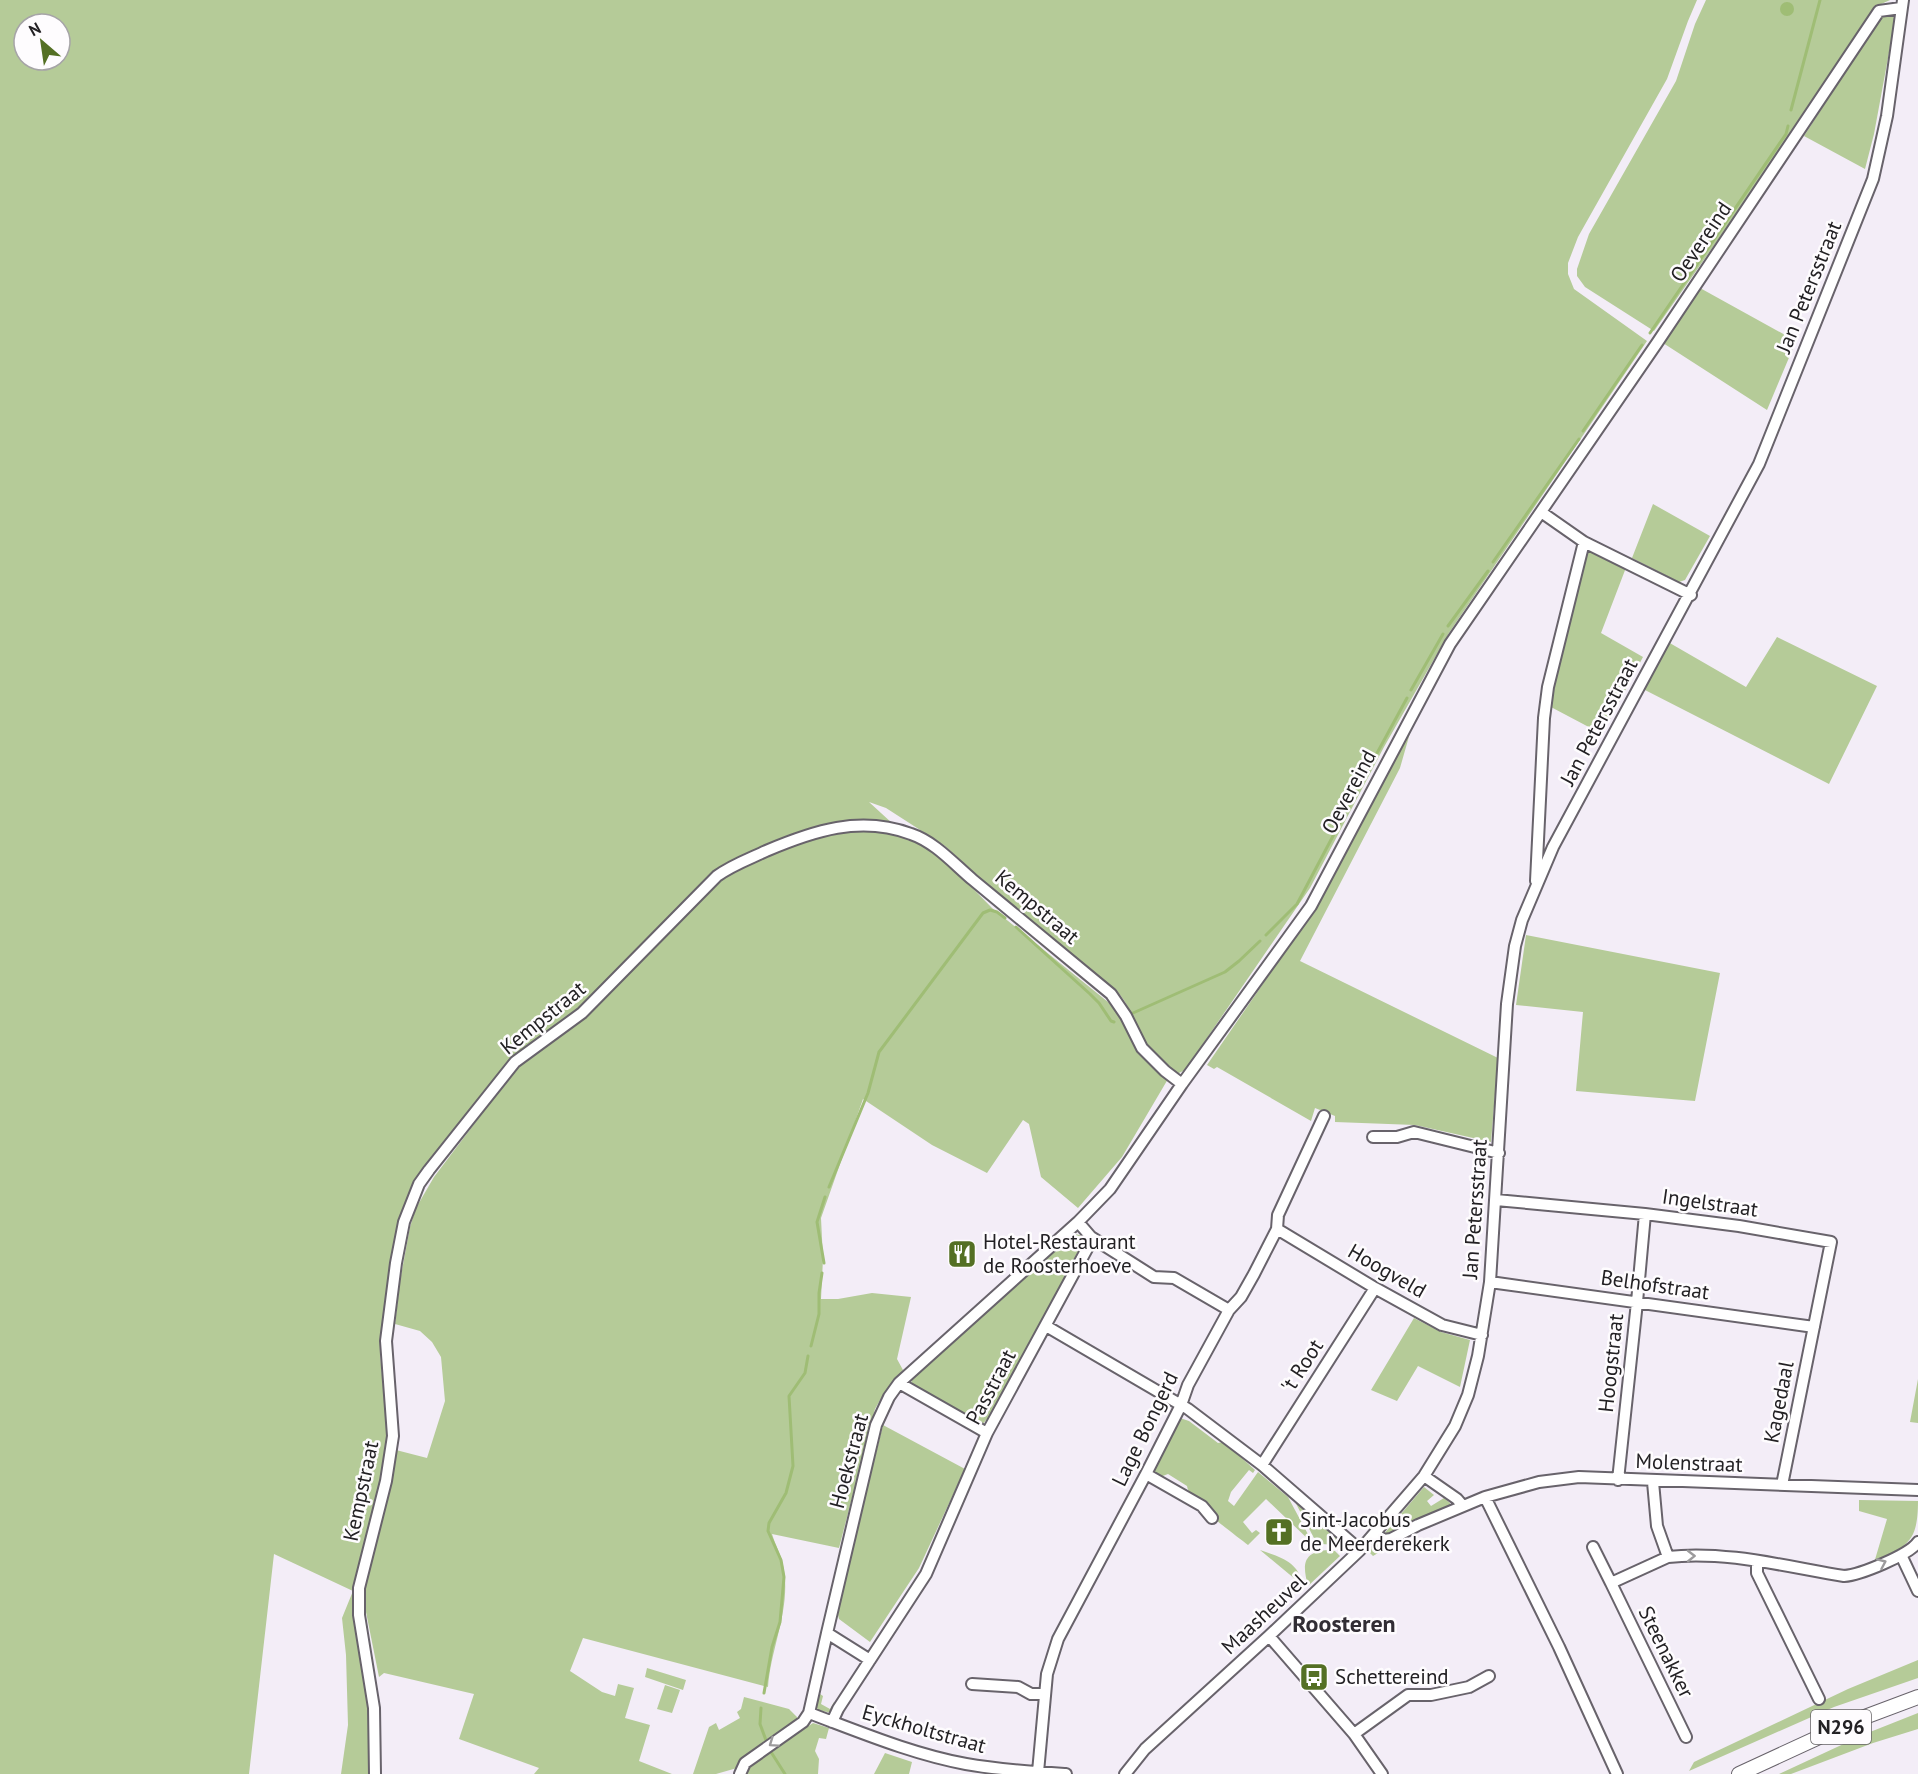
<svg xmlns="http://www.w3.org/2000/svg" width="1918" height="1774" font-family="'PT Sans',sans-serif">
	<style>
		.green { fill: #b5cb98; fill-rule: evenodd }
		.water { fill: #9fbd75 }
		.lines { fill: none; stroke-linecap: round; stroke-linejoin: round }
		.stream { stroke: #9fbd75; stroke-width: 3 }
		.minor-casing { stroke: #68636b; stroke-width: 14 }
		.major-casing { stroke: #68636b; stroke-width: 16 }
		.minor { stroke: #fff; stroke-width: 10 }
		.major { stroke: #fff; stroke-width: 14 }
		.oneway { stroke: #9c9b9c }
		.labels { text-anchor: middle; stroke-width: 5; stroke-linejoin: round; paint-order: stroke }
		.shield { fill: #fefcfe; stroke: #656365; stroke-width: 1.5 }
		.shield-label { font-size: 20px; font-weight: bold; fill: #232124 }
		.street-label { font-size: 21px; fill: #232124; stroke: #fefcfe }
		.poi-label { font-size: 21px; fill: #232124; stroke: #fefcfe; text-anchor: start }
		.quarter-label { font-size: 24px; font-weight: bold; fill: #312d34; stroke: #fefcfe }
	</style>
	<rect width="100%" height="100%" fill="#f3edf7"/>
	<path class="green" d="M0 0H1697L1688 21 1667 79 1578 237 1568 263V274L1574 289 1647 341 1449 633 1384 747 1310 888 1185 1070 1177 1074C1165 1064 1152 1054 1144 1040 1135 1026 1131 1008 1120 995L1001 897 945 846 886 808 869 802 893 824 870 822 755 850 724 864 704 880 589 999 509 1062 416 1180 403 1207 399 1223 382 1328 380 1354 386 1418 396 1450 427 1458 445 1401 441 1357 432 1342 420 1331 395 1324 400 1281 410 1227 416 1208 434 1177 522 1061 580 1019 704 893 731 870 804 839 859 828 906 835 947 862 992 908 1108 1002 1118 1014 1136 1047 1168 1079 1122 1157 1078 1208 1041 1177 1029 1124 1023 1120 987 1173 932 1145 863 1099 821 1218 823 1259 821 1299H838L872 1293 911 1297 897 1359 903 1370 884 1393 875 1409 839 1548 772 1534C775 1544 781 1555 783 1565 792 1607 771 1646 768 1687L583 1638 570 1671 602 1692 615 1696 618 1684 634 1688 625 1718 650 1725 639 1761 672 1774H534L539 1768 459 1739 474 1694 384 1673 379 1677 365 1607 353 1592C350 1616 365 1667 370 1694 373 1718 370 1750 369 1774H341L348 1725 346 1655 342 1618 353 1591 274 1554 249 1774H0ZM24 24H60V60H24Z
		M1706 0H1890L1877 6 1868 18 1794 127 1793 133 1654 331 1585 287 1577 276V269L1589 234 1676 81 1695 24Z
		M1887 13 1892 14 1895 20 1874 134 1865 169 1804 136 1880 18Z
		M1700 288 1796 341 1767 410 1663 343Z
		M1653 504 1710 536 1685 580 1679 582 1632 558Z
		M1587 545 1627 565 1601 633 1643 657 1602 734 1549 706Z
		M1777 637 1877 686 1829 784 1643 689 1668 642 1746 687Z
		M1414 719 1400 768 1300 961 1498 1058 1491 1142 1415 1125 1335 1122V1116L1315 1108 1311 1121 1217 1067 1214 1069 1207 1065 1318 904Z
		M1526 935 1720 973 1695 1101 1576 1091 1583 1012 1516 1005Z
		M1076 1234 1082 1236 1084 1240 997 1407 982 1425 913 1386 911 1380 1059 1246Z
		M1414 1318 1441 1332 1470 1340 1460 1387 1418 1366 1397 1401 1371 1390Z
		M1918 1379V1423L1910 1422Z
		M1180 1418 1189 1421 1218 1443 1224 1442 1255 1470 1253 1473 1249 1470 1231 1492 1228 1501 1234 1506 1258 1472 1288 1497 1310 1538 1309 1540 1266 1499 1243 1522 1252 1533 1256 1530 1260 1533 1248 1545C1234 1534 1189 1502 1187 1486L1168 1474 1160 1477 1152 1473Z
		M883 1425 965 1469 919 1568 870 1642 839 1619 837 1611Z
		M1424 1487 1434 1495 1427 1501 1431 1506 1444 1498 1450 1503V1506L1387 1538 1383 1535Z
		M1293 1498 1342 1542 1339 1545 1321 1544 1314 1538Z
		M1859 1500 1918 1501C1918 1542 1908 1545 1874 1563L1887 1519 1859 1511Z
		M1378 1540 1393 1544 1373 1556 1368 1551Z
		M1260 1550C1277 1556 1301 1562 1301 1584Z
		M1328 1550 1335 1551 1340 1556 1308 1586C1302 1564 1303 1552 1328 1550Z
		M1918 1660V1678L1834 1707 1689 1771 1694 1762 1717 1751 1848 1689Z
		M647 1668 686 1680 683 1690 645 1677Z
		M665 1685 680 1690 672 1713 657 1709Z
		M820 1694 823 1696 821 1704 830 1709 834 1702 836 1705 832 1713 818 1710 815 1704 818 1695Z
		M744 1697 789 1709 799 1719 769 1741 737 1768 716 1774H693L709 1727 716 1723 719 1730 740 1718 737 1712 741 1709Z
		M1918 1713V1729L1873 1743 1791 1774H1779L1865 1734Z
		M813 1723 829 1728 826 1739 819 1738 815 1751 819 1759 818 1774H747L748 1766Z
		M885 1753 912 1762 909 1774H874Z"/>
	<path class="water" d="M1780 9a7 7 0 1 1 14 0a7 7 0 1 1-14 0Z"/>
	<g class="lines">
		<path class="stream" d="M1791 110 1820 0
			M1650 333 1786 134 1788 126
			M1583 431 1642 345
			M1493 562 1579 439
			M1448 626 1488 571
			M1411 690 1443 634
			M1364 777 1407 698
			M1016 927 1090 994 1099 1003 1111 1021 1114 1022
			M1266 935 1297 904 1360 785
			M1133 1013 1225 972 1239 961 1260 941
			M829 1187 868 1093 879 1052 983 913 990 910 997 912 1005 918
			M824 1263 817 1222 825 1197
			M811 1346 819 1314V1293L822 1273
			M764 1693 772 1647 780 1622 784 1577 781 1560 768 1531 769 1523 786 1493 793 1466 789 1396 805 1373 808 1356
			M761 1708 760 1724 767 1743
			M771 1752 785 1774"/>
		<g class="minor-casing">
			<path id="minor" d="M1541 512 1584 542 1691 595
				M1536 881 1544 718 1548 687 1584 542
				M1373 1137H1397L1414 1132 1499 1153
				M1496 1200 1645 1214 1739 1226 1831 1242 1782 1485
				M1277 1229 1375 1288 1442 1325 1482 1335
				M1091 1237 1154 1277 1174 1278 1229 1310
				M1490 1282 1814 1327
				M1046 1326 1188 1409 1262 1465 1360 1550
				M899 1383 987 1433
				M1262 1465 1375 1288
				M1146 1474 1202 1506 1212 1518
				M1424 1476 1457 1499 1463 1506
				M1618 1480 1637 1302 1645 1214
				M1653 1482 1657 1526 1668 1557C1724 1550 1788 1567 1844 1576 1860 1575 1909 1555 1918 1542
				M1485 1497 1559 1647 1617 1774
				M1375 1534 1384 1540 1391 1539 1418 1525 1485 1497 1539 1482 1579 1477 1918 1490
				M1593 1547 1611 1583
				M1901 1555 1918 1591
				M1668 1557 1611 1583 1686 1737
				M1757 1561V1573L1819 1699
				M1269 1636 1354 1734 1382 1774
				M870 1660 827 1633 876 1425 889 1397 899 1383 1078 1222 1110 1189 1182 1084 1311 906 1450 644 1657 343 1879 11 1901 8
				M972 1684 1018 1687 1031 1694H1045
				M809 1713C860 1732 912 1754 966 1764 999 1770 1033 1772 1066 1774
				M832 1722 838 1709 926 1574 987 1433 1088 1247 1091 1237 1078 1222
				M1354 1734 1408 1695H1431L1469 1687 1489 1676
				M1038 1772 1047 1674 1058 1639 1146 1474 1181 1405 1188 1385 1229 1310 1241 1297 1254 1274 1277 1229 1278 1215 1324 1116
				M375 1774 374 1708 359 1615V1588L386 1481 393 1436 386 1341 396 1263 404 1222 419 1184 429 1170 515 1062 582 1013 717 876C732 865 749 859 766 851 813 831 860 815 911 834 935 842 954 864 973 880 1019 918 1065 956 1111 994L1126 1016 1142 1048 1165 1071 1182 1084
				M740 1774 745 1763 803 1722 809 1713 827 1633
				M1125 1774 1145 1749 1269 1636 1360 1550 1424 1476 1455 1426 1468 1395 1478 1356 1490 1282 1507 1004 1515 946 1522 920 1553 847 1759 464 1873 179 1887 116 1903 0"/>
		</g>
		<g class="major-casing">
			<path id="major" d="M1739 1774 1854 1721 1918 1697"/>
		</g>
		<use href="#minor" class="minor"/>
		<use href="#major" class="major"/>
	</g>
	<defs><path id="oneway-chevron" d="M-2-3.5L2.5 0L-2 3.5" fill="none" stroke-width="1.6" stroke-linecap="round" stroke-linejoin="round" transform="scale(1.5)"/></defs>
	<g class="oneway">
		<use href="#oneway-chevron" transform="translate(1691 1556) rotate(-1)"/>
		<use href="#oneway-chevron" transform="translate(1882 1563) rotate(-24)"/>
		<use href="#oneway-chevron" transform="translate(773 1743) rotate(145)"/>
	</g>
	<defs>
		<g id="restaurant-square" transform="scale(1.5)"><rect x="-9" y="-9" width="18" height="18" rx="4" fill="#547024" stroke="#fefcfe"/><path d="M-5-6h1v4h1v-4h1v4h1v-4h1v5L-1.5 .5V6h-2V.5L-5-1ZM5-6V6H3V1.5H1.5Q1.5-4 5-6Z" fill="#fff"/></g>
		<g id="church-square" transform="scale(1.5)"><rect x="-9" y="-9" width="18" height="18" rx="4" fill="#547024" stroke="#fefcfe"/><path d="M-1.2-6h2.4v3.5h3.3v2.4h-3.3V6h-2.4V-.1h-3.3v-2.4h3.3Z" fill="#fff"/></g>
		<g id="bus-square" transform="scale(1.5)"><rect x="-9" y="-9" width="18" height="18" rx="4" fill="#547024" stroke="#fefcfe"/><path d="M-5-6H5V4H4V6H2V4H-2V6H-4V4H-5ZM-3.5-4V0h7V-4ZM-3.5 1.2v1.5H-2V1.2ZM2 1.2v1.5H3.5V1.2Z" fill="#fff"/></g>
	</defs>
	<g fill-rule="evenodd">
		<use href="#restaurant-square" x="962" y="1254"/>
		<use href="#church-square" x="1279" y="1532"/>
		<use href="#bus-square" x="1314" y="1677"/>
	</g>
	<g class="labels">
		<rect class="shield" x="1811" y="1710" width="60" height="34" rx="4.5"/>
		<g class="shield-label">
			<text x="1841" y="1734">N296</text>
		</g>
		<g class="street-label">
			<text transform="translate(1701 242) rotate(-56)" y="7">Oevereind</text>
			<text transform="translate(1809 287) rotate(-68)" y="7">Jan Petersstraat</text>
			<text transform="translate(1599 722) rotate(-62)" y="7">Jan Petersstraat</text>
			<text transform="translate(1349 792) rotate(-62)" y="7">Oevereind</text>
			<text transform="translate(1037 907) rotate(40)" y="7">Kempstraat</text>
			<text transform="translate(543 1018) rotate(-39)" y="7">Kempstraat</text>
			<text transform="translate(1710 1203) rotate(8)" y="7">Ingelstraat</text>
			<text transform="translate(1475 1209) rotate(-86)" y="7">Jan Petersstraat</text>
			<text transform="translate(1387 1271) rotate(30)" y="7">Hoogveld</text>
			<text transform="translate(1655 1285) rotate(8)" y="7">Belhofstraat</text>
			<text transform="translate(1611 1363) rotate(-84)" y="7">Hoogstraat</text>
			<text transform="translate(1302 1366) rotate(-57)" y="7">'t Root</text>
			<text transform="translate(991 1387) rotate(-62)" y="7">Passtraat</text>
			<text transform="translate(1779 1402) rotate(-79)" y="7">Kagedaal</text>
			<text transform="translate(1145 1429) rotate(-64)" y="7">Lage Bongerd</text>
			<text transform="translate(849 1461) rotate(-75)" y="7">Hoekstraat</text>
			<text transform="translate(1689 1463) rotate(2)" y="7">Molenstraat</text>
			<text transform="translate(361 1491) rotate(-78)" y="7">Kempstraat</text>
			<text transform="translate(1264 1614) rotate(-43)" y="7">Maasheuvel</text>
			<text transform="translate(1666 1652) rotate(64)" y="7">Steenakker</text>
			<text transform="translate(924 1729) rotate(16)" y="7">Eyckholtstraat</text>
		</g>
		<g class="poi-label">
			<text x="983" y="1249">Hotel-Restaurant<tspan x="983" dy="24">de Roosterhoeve</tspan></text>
			<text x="1300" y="1527">Sint-Jacobus<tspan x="1300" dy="24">de Meerderekerk</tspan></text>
			<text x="1335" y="1684">Schettereind</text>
		</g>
		<g class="quarter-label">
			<text x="1344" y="1632">Roosteren</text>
		</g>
	</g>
	<g transform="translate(42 42) rotate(331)"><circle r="28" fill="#fefcfe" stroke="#a6a4a7" stroke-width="1.5"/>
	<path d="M0-4.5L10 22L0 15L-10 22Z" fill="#547024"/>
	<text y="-9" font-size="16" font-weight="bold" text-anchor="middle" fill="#232124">N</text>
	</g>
</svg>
